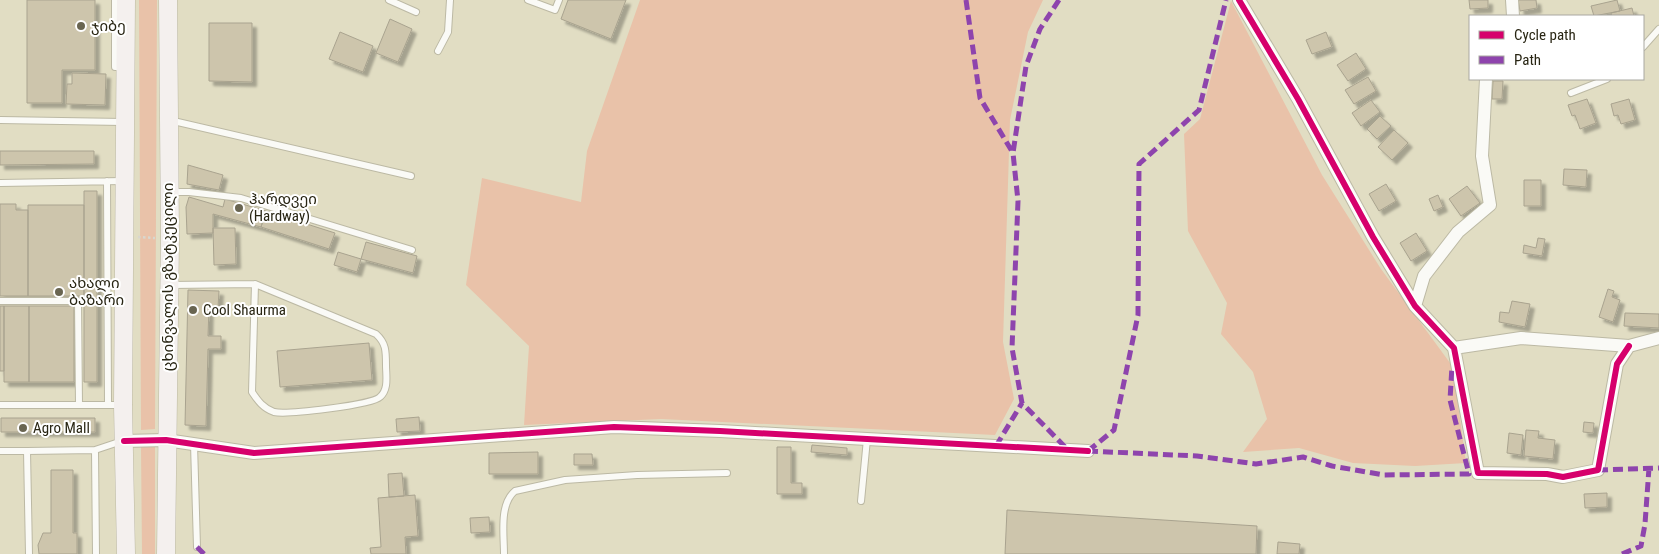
<svg xmlns="http://www.w3.org/2000/svg" width="1659" height="554" font-family="'Roboto Condensed','Noto Sans Georgian',sans-serif">
	<style>
		.green { fill: #e9c2a9 }
		.building { fill: #cdc5ac; stroke: #a9a38f; filter: url(#shadow) }
		.lines { fill: none; stroke-linecap: round; stroke-linejoin: round }
		.lane-casing { stroke: #bcb9a4; stroke-width: 8 }
		.street-casing { stroke: #bcb9a4; stroke-width: 14 }
		.secondary-casing { stroke: #bcb9a4; stroke-width: 19 }
		.path { stroke: #d8d7cf; stroke-width: 2.5; stroke-dasharray: 2.5 2.5; stroke-linecap: butt }
		.lane { stroke: #fafaf6; stroke-width: 6 }
		.street { stroke: #fafaf6; stroke-width: 12 }
		.secondary { stroke: #f4f0ee; stroke-width: 18 }
		.quiet { stroke: #8e44ad; stroke-width: 5; stroke-dasharray: 10 5; stroke-linecap: butt }
		.cycleway-casing { stroke: #fff; stroke-width: 9 }
		.cycleway { stroke: #d6006c; stroke-width: 6 }
		.poi-dot { fill: #696551; stroke: #fff; stroke-width: 2 }
		.labels { text-anchor: middle; stroke-width: 4; stroke-linejoin: round; paint-order: stroke }
		.poi-label { font-size: 15px; fill: #282513; stroke: #fff; text-anchor: start }
		.street-label { font-size: 15px; fill: #282513; stroke: #fff }
	</style>
	<defs>
		<filter id="shadow"><feDropShadow dx="4.5" dy="4.5" stdDeviation="1" flood-color="#0004"/></filter>
	</defs>
	<rect width="100%" height="100%" fill="#e1ddc3"/>
	<path class="green" d="M139 0H157L155 429 141 430Z
		M640 0H1043L1028 32 1010 120 1003 342 1014 399 995 435 661 419 524 425 529 346 466 285 482 178 581 202 587 151Z
		M1231 1 1322 175 1381 269 1453 367 1466 463 1415 466 1353 463 1299 448 1243 452 1267 419 1253 372 1221 334 1227 303 1188 231 1184 134 1200 119Z
		M155 446V554H142L141 447Z"/>
	<path class="building" d="M27 0H95V70H62V103H27Z
		M568 0H626L611 39 561 19Z
		M1469 0H1488V8L1470 9Z
		M1518 0H1536L1537 8 1520 11Z
		M1617 0 1620 11 1594 16 1591 6Z
		M1632 8 1634 16H1612L1611 13Z
		M390 19 412 29 398 62 376 53Z
		M209 23H252V82L209 81Z
		M340 32 373 46 363 72 329 59Z
		M1326 32 1332 47 1312 54 1306 40Z
		M1356 53 1366 69 1348 81 1337 65Z
		M72 73 106 74 105 105 66 104 67 84H72Z
		M1368 77 1376 91 1354 104 1345 90Z
		M1493 81H1503L1502 99H1492Z
		M1587 99 1596 123 1580 129 1575 115 1572 116 1568 105Z
		M1629 99 1635 120 1621 124 1618 115 1614 116 1611 104Z
		M1371 100 1380 112 1361 126 1352 113Z
		M1380 116 1391 126 1377 139 1367 129Z
		M1394 130 1408 143 1392 160 1378 147Z
		M0 151H94V164L0 165Z
		M188 165 223 175 219 190 187 184Z
		M1564 169 1587 170 1586 187 1563 185Z
		M1524 180H1541V206H1524Z
		M1386 184 1396 201 1379 211 1369 194Z
		M1467 186 1480 203 1461 216 1449 199Z
		M84 191H97V382H84Z
		M1438 195 1443 207 1434 211 1429 199Z
		M189 197 223 207 225 199 266 211 261 227 213 214V233L187 234 186 207Z
		M0 204H16V210H28V296H0Z
		M28 205H84V296H28Z
		M266 211 335 233 329 249 261 227Z
		M213 228H235L236 264 214 265Z
		M1416 233 1427 251 1411 261 1400 243Z
		M1538 238 1545 239 1542 256 1523 253 1524 245 1536 248Z
		M366 242 417 256 413 273 361 259Z
		M338 252 361 259 357 272 334 265Z
		M1608 289 1614 291 1612 297 1620 300 1613 322 1599 317Z
		M188 290 219 291 218 308H209L208 336H221V349H208L206 426 185 425Z
		M1512 301 1530 304 1525 327 1499 322 1500 312 1509 313Z
		M0 306H4V371H0Z
		M4 306H29V382H4Z
		M29 306H74V382H29Z
		M1625 313 1659 314V328L1624 326Z
		M369 343 372 380 280 387 277 351Z
		M419 417 420 431 397 432 396 419Z
		M1 418H95V432H1Z
		M1584 422 1594 423 1593 433 1583 432Z
		M1526 430 1539 431 1538 438 1555 440 1553 459 1524 456Z
		M1509 433 1523 435 1521 455 1507 453Z
		M812 445 847 448V455L811 452Z
		M777 447H791V483H802V494H777Z
		M538 452V474H489V453Z
		M574 454H592L593 465H574Z
		M51 470H73V533H77V554H39L38 545 43 533H51Z
		M402 473 404 496 389 497 388 474Z
		M1607 493V507L1585 508 1584 494Z
		M415 495 418 536 405 537 406 554H371L370 548 381 547 378 498Z
		M1007 510 1257 526 1256 554H1005Z
		M489 517 490 532 471 533 470 518Z
		M1278 542 1300 544 1299 554H1277Z"/>
	<g class="lines">
		<g class="lane-casing">
			<path id="lane" d="M115 0V67H124
				M389 0 416 12
				M528 0 555 10 559 0
				M1643 47 1659 29
				M438 51 448 32 450 0
				M1571 93 1607 79
				M0 120 123 122
				M169 120 411 176
				M107 181 108 405
				M0 183 123 181
				M170 192H189L241 198 412 250
				M171 285 255 284 376 334C386 343 386 351 386 365 386 376 389 389 380 397 372 405 286 415 274 412 263 408 258 401 252 392L255 284
				M0 301H78L79 405
				M0 405H121
				M194 444 197 547
				M95 450 96 554
				M0 451H27
				M861 501 867 439
				M29 554 27 451 95 450 122 441
				M504 554C504 535 499 504 515 491L565 480 637 475 727 473"/>
		</g>
		<g class="street-casing">
			<path id="street" d="M1239 0 1298 99 1373 237 1415 306 1454 348 1478 473 1547 474 1563 477 1598 470 1617 364 1629 346
				M1512 0 1513 16
				M1415 306 1424 276 1458 232 1490 205 1482 156 1486 79
				M1454 348 1521 338 1629 346 1659 338
				M124 441 166 440 254 453 614 427 720 431 1088 451"/>
		</g>
		<g class="secondary-casing">
			<path id="secondary" d="M126 554 123 405 126 0
				M166 554 170 238 168 0"/>
		</g>
		<path class="path" d="M138 237 155 238"/>
		<use href="#lane" class="lane"/>
		<use href="#street" class="street"/>
		<use href="#secondary" class="secondary"/>
		<path class="quiet" d="M966 0 980 98 1013 153
			M1059 0 1040 29 1026 66 1013 153 1018 201 1012 348 1022 403 1068 450
			M996 446 1022 403
			M1088 451 1197 456 1256 464 1303 457 1332 466 1384 475 1469 474 1450 400 1452 366
			M1088 451 1114 430 1138 315 1139 164 1199 110 1226 0
			M1598 470 1659 468
			M197 547 204 554
			M1622 554 1641 546 1645 524 1649 468"/>
		<g class="cycleway-casing">
			<path id="cycleway" d="M1239 0 1298 99 1373 237 1415 306 1454 348 1478 473 1547 474 1563 477 1598 470 1617 364 1629 346
				M124 441 166 440 254 453 614 427 720 431 1088 451"/>
		</g>
		<use href="#cycleway" class="cycleway"/>
	</g>
	<g class="poi-dot">
		<circle cx="81" cy="26" r="5"/>
		<circle cx="239" cy="208" r="5"/>
		<circle cx="59" cy="292" r="5"/>
		<circle cx="193" cy="310" r="5"/>
		<circle cx="23" cy="428" r="5"/>
	</g>
	<g class="labels">
		<g class="poi-label">
			<text x="91" y="31">ჯიბე</text>
			<text x="249" y="204">ჰარდვეი<tspan x="249" dy="17">(Hardway)</tspan></text>
			<text x="69" y="288">ახალი<tspan x="69" dy="17">ბაზარი</tspan></text>
			<text x="203" y="315">Cool Shaurma</text>
			<text x="33" y="433">Agro Mall</text>
		</g>
		<g class="street-label">
			<text transform="translate(168 277) rotate(-90)" y="5">ცხინვალის გზატკეცილი</text>
		</g>
	</g>
	<rect x="1469" y="15" width="175" height="65" fill="#ffffff" stroke="#a9a8a1"/>
	<rect x="1479" y="31" width="25" height="8" fill="#d6006c" stroke="#a9a8a1"/>
	<text x="1514" y="40" font-size="15" fill="#282513">Cycle path</text>
	<rect x="1479" y="56" width="25" height="8" fill="#8e44ad" stroke="#a9a8a1"/>
	<text x="1514" y="65" font-size="15" fill="#282513">Path</text>
</svg>
